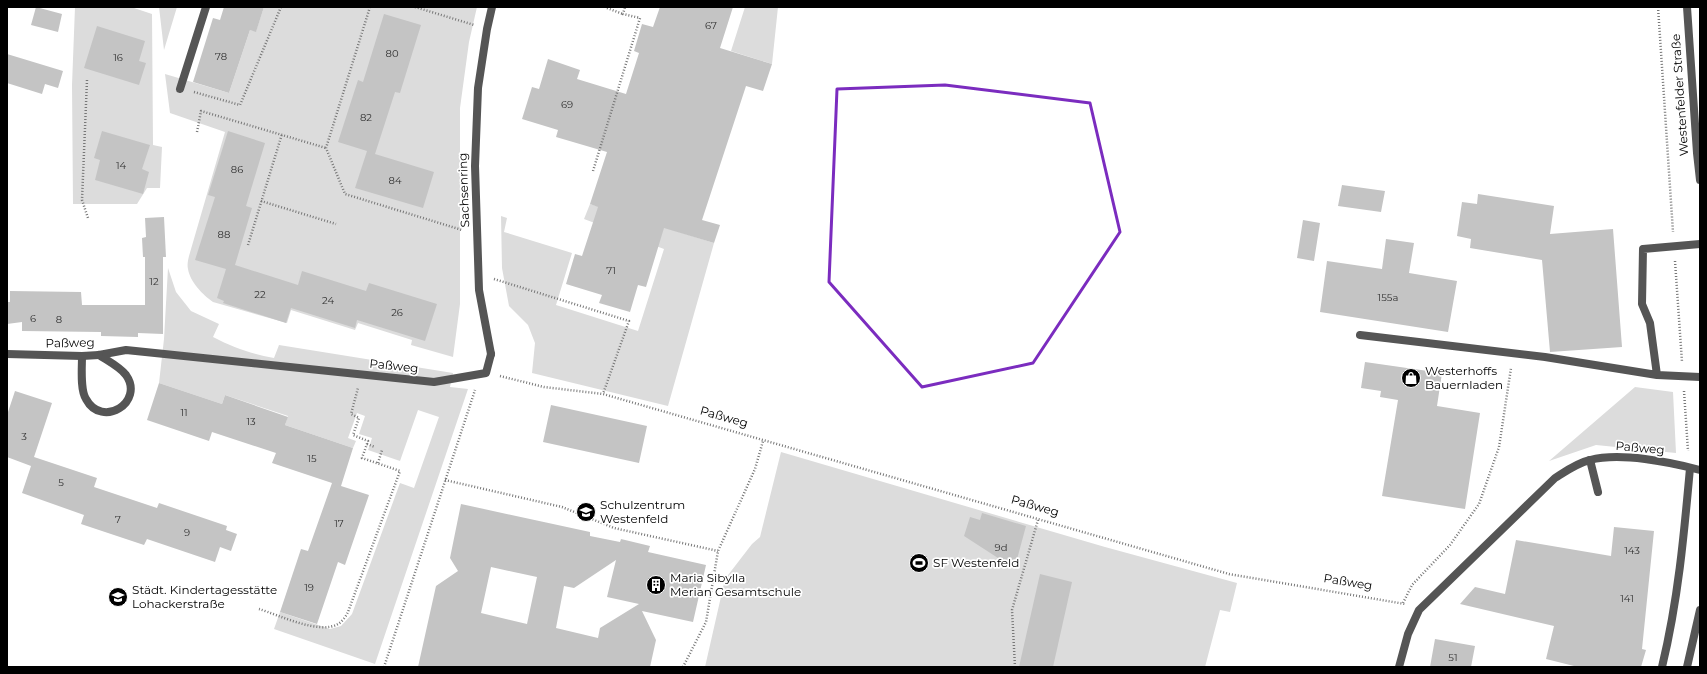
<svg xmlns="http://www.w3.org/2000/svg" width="1707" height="674" font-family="Montserrat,sans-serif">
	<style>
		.green { fill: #dcdcdc }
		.building { fill: #c4c4c4; fill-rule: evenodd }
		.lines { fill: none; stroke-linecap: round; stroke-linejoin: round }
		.path { stroke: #777; stroke-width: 2.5; stroke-dasharray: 1 2; stroke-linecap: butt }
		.service { stroke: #555; stroke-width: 8 }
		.minor { stroke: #555; stroke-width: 8 }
		.tertiary { stroke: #555; stroke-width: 8 }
		.marked { fill: none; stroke: #7b2cbf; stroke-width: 3; stroke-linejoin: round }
		.labels { text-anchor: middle; stroke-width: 3.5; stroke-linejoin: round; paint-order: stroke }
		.number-label { font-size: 10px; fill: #313131 }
		.street-label { font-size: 12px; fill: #000; stroke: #fff }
		.poi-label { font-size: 12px; fill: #000; stroke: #fff; text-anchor: start }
	</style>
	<rect width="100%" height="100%" fill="#fff"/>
	<path class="green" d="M75 7H131L152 14 153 145 162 147 160 188H147L137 204H73L72 85Z
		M159 7H177L164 50Z
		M264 7H477L469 42 460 108V304L453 357 411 345 412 340 358 323 355 330 291 310 287 323 213 302C203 295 190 282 188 269 187 265 188 260 189 256L225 132 170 113 165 74 229 93 250 30 256 31Z
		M745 7H778L772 64 731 51Z
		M590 204 714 243 668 406 532 373 535 343 528 325 509 306 502 268 501 216 507 218 504 232 572 253 556 305 638 331 664 249 584 219Z
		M168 268 176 292 191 311 219 324 213 337C234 348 252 354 274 358L279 345 453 373 450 387 468 389 375 664 274 629 280 612 330 629 341 626 352 614 400 483 414 488 439 417 418 410 400 461 368 450 372 438 359 434 365 416 357 413 348 438 356 441 353 448 285 425 288 416 225 395 222 404 159 383 164 339Z
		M1635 387 1673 392 1676 453 1596 445 1549 461Z
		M781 452 1105 547 1237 583 1230 612 1220 610 1205 667H705L725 579 752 544 760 537Z"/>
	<path class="building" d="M36 7 62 14 58 32 31 25Z
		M224 7H264L256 32 250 30 229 93 193 82 213 18 220 20Z
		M660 7H733L720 48 772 64 763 91 746 86 702 220 720 225 714 243 664 228 646 287 638 285 630 312 599 303 602 295 566 284 575 254 582 256 598 207 590 204 607 152 556 137 558 130 522 119 532 87 539 89 548 59 580 70 577 79 626 94 639 53 634 51 642 24 653 27Z
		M384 14 421 25 400 93 395 92 375 154 434 172 423 208 355 188 367 151 338 142 358 80 363 82Z
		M97 26 145 41 139 61 146 63 139 85 84 68Z
		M7 54 63 71 58 88 45 84 42 94 7 83Z
		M102 131 150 145 142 169 149 172 143 194 95 180 100 160 94 158Z
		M228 131 265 143 246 206 252 208 235 265 298 285 302 271 366 291 369 283 437 304 425 341 357 320 355 328 291 308 286 323 223 303 224 301 217 298 226 269 195 260 215 197 208 195Z
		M1342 185 1385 191 1381 212 1338 206Z
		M1478 194 1554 206 1550 234 1613 229 1622 347 1550 352 1542 260 1470 248 1471 239 1457 236 1462 202 1477 204Z
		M164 217 166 257H163V334L138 333V337L101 336V332L22 331V322L7 324V302H10V291L81 292 82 305H145V257H143L142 238 146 237 145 218Z
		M1303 220 1320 223 1314 261 1297 258Z
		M1386 239 1414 243 1409 273 1457 281 1448 332 1320 312 1327 261 1382 269Z
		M1365 362 1442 373 1437 406 1480 413 1465 509 1382 496 1398 400 1380 397 1381 391 1361 388Z
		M159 383 222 404 225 395 288 417 285 425 353 448 341 486 369 495 345 565 338 562 317 624 280 612 301 549 308 551 332 483 272 463 276 453 212 432 209 441 147 420Z
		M15 391 52 403 34 457 97 478 94 487 157 508 159 503 227 526 226 530 237 534 231 551 220 547 215 562 147 539 144 545 81 524 84 515 22 493 31 466 7 457V415Z
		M551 405 647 426 639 463 543 442Z
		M461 504 590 532V536L620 542 621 539 650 546 648 552 706 565 693 622 642 611 656 640 650 667H418L436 586 458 571 450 558ZM616 560 607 597 639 604 600 628 598 638 556 628 564 586 574 588ZM491 567 537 577 527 624 481 613Z
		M982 513 1026 526 1016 563 998 558 964 536 970 517 980 520Z
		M1614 527 1654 531 1642 649 1646 650 1641 667H1578L1546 659 1554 626 1460 604 1475 587 1505 594 1516 540 1611 556Z
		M1040 574 1072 582 1053 667H1019Z
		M1435 639 1475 646 1471 667H1430Z"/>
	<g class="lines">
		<path class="path" d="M370 7 326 148 345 194 462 230
			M415 7 474 25
			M1658 7 1673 232
			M607 8 623 14
			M87 80 82 200 88 218
			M194 92 240 105 281 7
			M197 132 201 111 326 148
			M593 171 640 18 623 14 625 7
			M261 201 336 224
			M248 245 282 134
			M1675 261 1682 362
			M494 279 629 321 603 394
			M500 376 544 387 603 394 1229 574 1405 604
			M1684 391 1688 451
			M367 444 375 447
			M378 463 382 450
			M445 480 562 507 614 528 718 551
			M1403 603 1412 585 1450 545 1479 504 1499 447 1511 368
			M259 609C279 615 319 635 338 624 342 622 346 616 348 612L400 471 362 458 368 441 353 435 359 418 351 414 358 388
			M384 667 475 390
			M683 667 706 622 718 551 755 469 763 441
			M1015 667 1012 610 1038 520"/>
		<path class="service" d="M1360 335 1545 357 1657 375 1700 377
			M99 355 126 350 434 382 486 373 491 354
			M82 356C82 368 80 390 86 399 102 429 145 402 126 375 120 367 108 361 99 355
			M1657 375 1650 323 1642 304 1643 249 1700 244
			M1590 460 1598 492"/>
		<path class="minor" d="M180 89 206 7
			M7 354 82 356 99 355
			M491 354 479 290 475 166 478 88 487 29 492 7
			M1399 667 1408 634 1419 610 1555 478C1566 471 1577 463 1590 460 1620 452 1670 462 1700 470
			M1662 667C1678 601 1684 535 1690 468"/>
		<path class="tertiary" d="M1687 7 1697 153 1700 180
			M1687 667 1700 610"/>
	</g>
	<path class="marked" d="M945 85 1090 103 1120 232 1033 363 922 387 829 282 837 89Z"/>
	<defs>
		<g id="shop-disc" transform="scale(1)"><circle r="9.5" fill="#000" stroke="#fff"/><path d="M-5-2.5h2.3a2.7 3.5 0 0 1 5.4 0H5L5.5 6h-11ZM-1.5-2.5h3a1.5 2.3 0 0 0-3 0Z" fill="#fff"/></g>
		<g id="school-disc" transform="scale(1)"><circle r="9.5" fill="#000" stroke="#fff"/><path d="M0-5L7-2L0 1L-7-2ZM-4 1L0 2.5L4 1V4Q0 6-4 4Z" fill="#fff"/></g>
		<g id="stadium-disc" transform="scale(1)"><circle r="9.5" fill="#000" stroke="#fff"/><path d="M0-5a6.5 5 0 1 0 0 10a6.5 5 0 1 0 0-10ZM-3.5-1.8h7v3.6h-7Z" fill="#fff"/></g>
		<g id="building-disc" transform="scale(1)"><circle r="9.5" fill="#000" stroke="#fff"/><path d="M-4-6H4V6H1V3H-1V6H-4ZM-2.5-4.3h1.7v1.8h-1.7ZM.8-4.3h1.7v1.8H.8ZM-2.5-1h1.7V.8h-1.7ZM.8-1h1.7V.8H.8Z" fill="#fff"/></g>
	</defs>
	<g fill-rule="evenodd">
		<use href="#shop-disc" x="1411" y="378"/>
		<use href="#school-disc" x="586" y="512"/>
		<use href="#stadium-disc" x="919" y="563"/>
		<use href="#building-disc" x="656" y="585"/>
		<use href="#school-disc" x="118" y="597"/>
	</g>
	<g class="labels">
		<g class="number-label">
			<text x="711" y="29">67</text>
			<text x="392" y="57">80</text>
			<text x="221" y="60">78</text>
			<text x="118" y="61">16</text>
			<text x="567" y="108">69</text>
			<text x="366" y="121">82</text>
			<text x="121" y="169">14</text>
			<text x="237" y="173">86</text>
			<text x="395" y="184">84</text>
			<text x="224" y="238">88</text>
			<text x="611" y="274">71</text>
			<text x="154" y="285">12</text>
			<text x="260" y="298">22</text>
			<text x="1388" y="301">155a</text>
			<text x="328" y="304">24</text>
			<text x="397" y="316">26</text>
			<text x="33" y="322">6</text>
			<text x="59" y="323">8</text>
			<text x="184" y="416">11</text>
			<text x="251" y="425">13</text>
			<text x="24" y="440">3</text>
			<text x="312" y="462">15</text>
			<text x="61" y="486">5</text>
			<text x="118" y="523">7</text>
			<text x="339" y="527">17</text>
			<text x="187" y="536">9</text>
			<text x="1001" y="551">9d</text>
			<text x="1632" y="554">143</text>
			<text x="309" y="591">19</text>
			<text x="1627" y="602">141</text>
			<text x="1453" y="661">51</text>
		</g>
		<g class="street-label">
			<text transform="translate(1680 95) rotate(-94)" y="4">Westenfelder Straße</text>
			<text transform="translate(464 190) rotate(-92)" y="4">Sachsenring</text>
			<text transform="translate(70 343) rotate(-1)" y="4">Paßweg</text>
			<text transform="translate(394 366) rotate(6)" y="4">Paßweg</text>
			<text transform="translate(724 417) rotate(16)" y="4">Paßweg</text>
			<text transform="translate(1640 448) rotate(5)" y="4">Paßweg</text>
			<text transform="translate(1035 506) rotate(16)" y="4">Paßweg</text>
			<text transform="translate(1348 582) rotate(9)" y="4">Paßweg</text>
		</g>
		<g class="poi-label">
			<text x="1425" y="375">Westerhoffs<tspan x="1425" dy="14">Bauernladen</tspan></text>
			<text x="600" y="509">Schulzentrum<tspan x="600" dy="14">Westenfeld</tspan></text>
			<text x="933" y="567">SF Westenfeld</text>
			<text x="670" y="582">Maria Sibylla<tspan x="670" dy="14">Merian Gesamtschule</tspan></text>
			<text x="132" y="594">Städt. Kindertagesstätte<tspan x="132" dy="14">Lohackerstraße</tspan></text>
		</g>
	</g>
	<rect width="1707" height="674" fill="none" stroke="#000000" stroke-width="16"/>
</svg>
